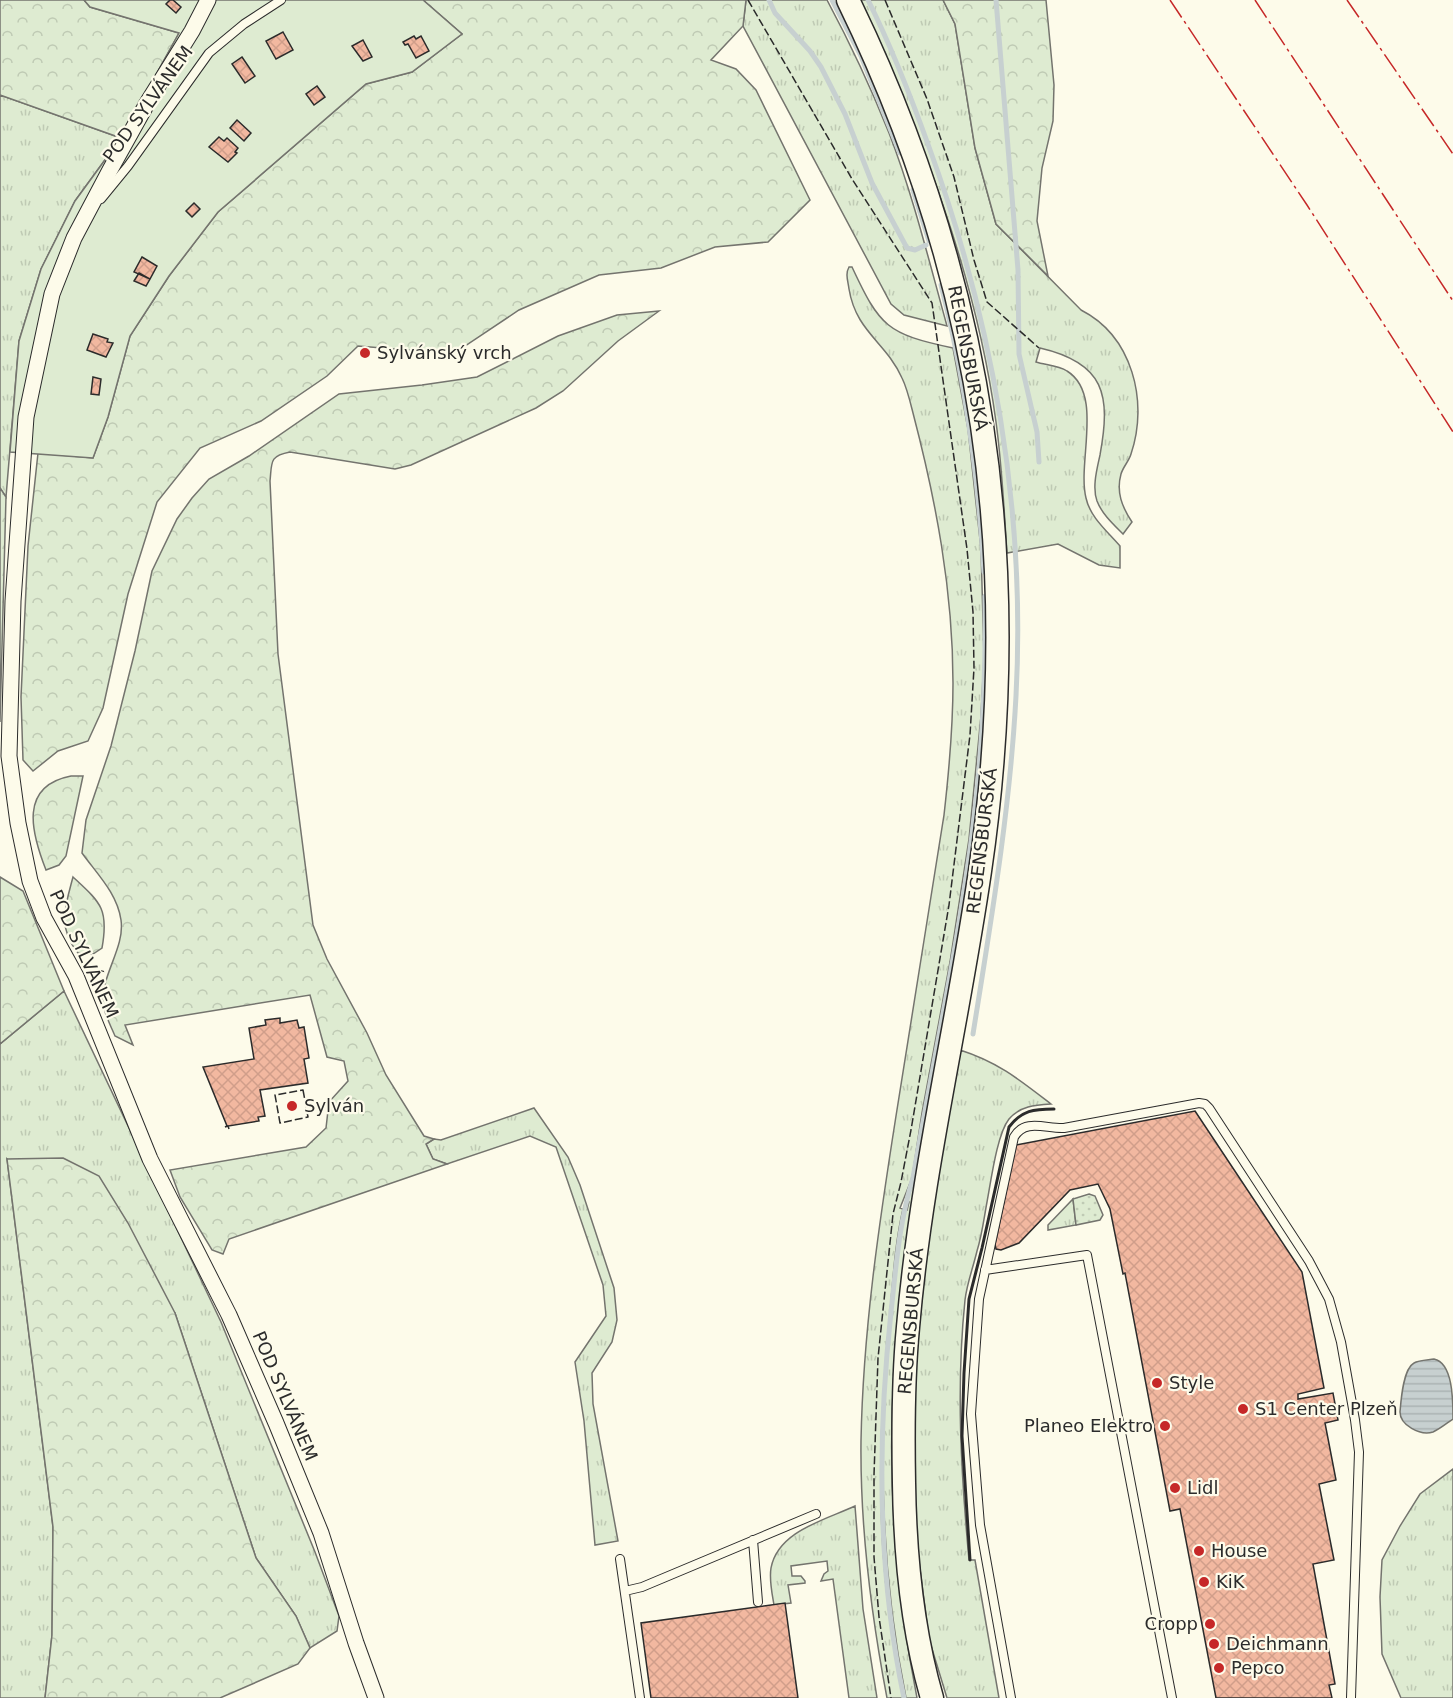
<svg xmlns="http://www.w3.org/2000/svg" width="1453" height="1698" font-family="'DejaVu Sans',sans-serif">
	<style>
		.grass { fill: url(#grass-tufts); stroke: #74746e; stroke-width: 1.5 }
		.forest { fill: url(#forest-crowns); stroke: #74746e; stroke-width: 1.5 }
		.park { fill: url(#park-dots); stroke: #74746e; stroke-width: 1.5 }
		.garden { fill: #deebd1; stroke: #74746e; stroke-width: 1.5 }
		.water { fill: url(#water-rules); stroke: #74746e; stroke-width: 1.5 }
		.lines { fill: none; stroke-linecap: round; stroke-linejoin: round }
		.stream { stroke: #c7d0d0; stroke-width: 5 }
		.building { fill: url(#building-cross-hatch); stroke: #2b2b2b; stroke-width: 1.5 }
		.service-casing { stroke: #2b2b2b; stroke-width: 10 }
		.minor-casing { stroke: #2b2b2b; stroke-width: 17 }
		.secondary-casing { stroke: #2b2b2b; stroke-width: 25 }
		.service { stroke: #fdfbea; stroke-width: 8 }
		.minor { stroke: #fdfbea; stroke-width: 15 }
		.secondary { stroke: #fdfbea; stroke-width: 22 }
		.fence { stroke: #2b2b2b; stroke-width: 1.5; stroke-dasharray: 8 3; stroke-linecap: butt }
		.wall { stroke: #2b2b2b; stroke-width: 3 }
		.power { stroke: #c62828; stroke-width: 1.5; stroke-dasharray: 21 4.5 3 4.5; stroke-linecap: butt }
		.poi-dot { fill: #c62828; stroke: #fdfbea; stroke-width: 2 }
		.labels { text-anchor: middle; stroke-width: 4.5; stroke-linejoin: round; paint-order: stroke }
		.street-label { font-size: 18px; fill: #2b2b2b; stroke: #fdfbea }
		.poi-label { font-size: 18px; fill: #2b2b2b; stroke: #fdfbea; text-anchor: start }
	</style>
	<defs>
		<pattern id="grass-tufts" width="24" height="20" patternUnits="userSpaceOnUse" patternTransform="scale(1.5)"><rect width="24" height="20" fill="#deebd1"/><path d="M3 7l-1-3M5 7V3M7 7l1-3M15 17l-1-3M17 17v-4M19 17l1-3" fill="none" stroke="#bfcab4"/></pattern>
		<pattern id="forest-crowns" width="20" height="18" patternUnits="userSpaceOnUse" patternTransform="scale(1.5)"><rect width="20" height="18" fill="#deebd1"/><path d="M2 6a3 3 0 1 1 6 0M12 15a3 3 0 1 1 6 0" fill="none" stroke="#bfcab4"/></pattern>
		<pattern id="park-dots" width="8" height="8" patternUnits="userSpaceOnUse" patternTransform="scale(1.5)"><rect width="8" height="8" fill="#deebd1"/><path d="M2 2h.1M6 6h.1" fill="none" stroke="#bfcab4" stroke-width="1.8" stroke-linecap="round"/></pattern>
		<pattern id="water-rules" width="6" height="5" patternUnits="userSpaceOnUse" patternTransform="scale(1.5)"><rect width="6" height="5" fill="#c7d0d0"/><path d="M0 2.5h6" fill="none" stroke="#abb3b3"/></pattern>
		<pattern id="building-cross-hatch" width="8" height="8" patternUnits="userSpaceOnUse" patternTransform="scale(1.5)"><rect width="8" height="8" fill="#f2b8a0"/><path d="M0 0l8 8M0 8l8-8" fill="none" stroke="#d09e8a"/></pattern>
	</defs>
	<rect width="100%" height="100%" fill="#fdfbea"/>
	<path class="grass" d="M746 0H827C850 43 871 88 889 133 913 195 929 261 947 326L904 315 891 304 743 26Z
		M860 0H943L955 24 975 148 996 224 1081 310C1132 336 1149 401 1131 454 1129 461 1123 467 1121 474 1116 492 1122 507 1132 522L1123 534C1113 524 1102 514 1097 501 1092 487 1097 469 1100 455 1111 395 1105 363 1040 348L1036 362C1045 365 1058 365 1067 371 1104 394 1077 462 1086 498 1090 517 1107 531 1120 546V568L1099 565 1058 544 1007 553C1004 510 1002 465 996 422 976 274 921 135 860 0Z
		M0 95 121 138 75 201 41 269 19 341 6 497 0 488Z
		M849 267H852C880 327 887 334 953 348L968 429 981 549 984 657 981 716 969 839 950 962 922 1113 912 1178 900 1208 903 1209C895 1243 893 1279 890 1313 880 1409 876 1507 888 1604 891 1635 897 1667 903 1698H887C871 1614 860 1527 861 1441 863 1331 879 1224 896 1116 912 1016 928 915 944 815 949 771 953 727 953 683 953 591 936 501 913 413 910 401 907 388 902 378 886 342 856 332 849 289 848 281 845 274 849 267Z
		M64 991 221 1322 315 1552 339 1616 337 1631 310 1648 296 1616 256 1558 175 1313 7 1159 53 1527 52 1635 45 1698H0V1044Z
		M960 1050C998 1062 1020 1080 1051 1104 1035 1105 1020 1106 1009 1119 997 1134 991 1181 987 1202 984 1218 982 1235 977 1251 973 1268 967 1283 965 1300 956 1387 961 1473 969 1560H975L999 1698H947L929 1639 918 1553 914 1502 915 1360 932 1209Z
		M534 1108 568 1157 580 1185 614 1288 617 1320 612 1342 592 1373 593 1404 618 1541 595 1545 584 1421 575 1362 606 1316 603 1285 556 1147 530 1136 447 1164 433 1159 426 1144 434 1139 441 1140Z
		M925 1114H927C920 1172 912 1229 905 1286 901 1314 895 1343 894 1372 887 1480 896 1592 917 1698H906C889 1614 882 1529 883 1444 884 1372 893 1301 901 1230L904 1209 907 1210 909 1202 907 1201 915 1178Z
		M1073 1199 1076 1225 1048 1230V1225Z
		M1453 1469V1698H1401L1382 1654 1380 1597 1382 1560 1400 1526 1420 1494Z
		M855 1506 863 1609 877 1698H849L833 1579 821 1581 824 1574 828 1571 827 1561 791 1566 792 1576H801L805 1581V1583L788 1585 791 1603 774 1605C772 1593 769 1580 771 1568 778 1531 825 1520 855 1506Z"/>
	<path class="forest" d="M0 0H84L90 7 179 33 121 138 0 95Z
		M423 0H746L743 26 711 60 736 69 756 90 810 200 768 242 715 247 661 268 599 275 519 310 462 348 419 351 358 346 327 376 261 421 200 448 157 502 128 594 103 708 88 741 58 751 33 771 23 760 21 697 28 546 38 453 93 458 108 417 130 336 169 276 218 212 366 84 412 72 462 34Z
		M943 0H1046L1054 85 1053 121 1042 168 1037 221 1048 276 996 224 975 148 955 24Z
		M659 311 618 341 563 391 536 408 411 465 395 469 290 452C269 456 272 462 270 481L278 654 313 925 327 959 367 1033 386 1075 424 1136 434 1139 426 1144 433 1159 447 1164 229 1239 223 1254 212 1250 180 1197 170 1170 306 1147 326 1128 329 1102 348 1081 344 1061 327 1057 310 995 125 1025 133 1045 115 1036C111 1026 103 1012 103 1001 102 974 125 947 121 920 117 893 97 874 82 853L86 820 111 746 135 651 152 571 177 519 192 498 209 479 249 456 339 394 422 385 477 377 558 336 617 315Z
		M0 488 6 497 0 722Z
		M71 776H83L66 856 59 865 46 870C31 832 19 786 71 776Z
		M0 877 23 891 64 991 0 1044Z
		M73 877C101 903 109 909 102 948L93 954 78 953C57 927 65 907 73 877Z
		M63 1158 99 1176 128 1223 175 1313 256 1558 296 1616 310 1648 298 1664 220 1698H45L52 1635 53 1527 7 1159Z"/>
	<path class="park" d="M1089 1194 1095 1196 1103 1215 1100 1220 1076 1225 1073 1199Z"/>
	<path class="garden" d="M84 0H423L462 34 412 72 366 84 218 212 169 276 130 336 108 417 93 458 10 452 19 341 41 269 75 201 121 138 179 33 90 7Z"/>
	<path class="water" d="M1434 1359C1453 1363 1453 1400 1453 1419 1447 1423 1440 1429 1433 1432 1420 1436 1400 1425 1400 1412 1401 1400 1403 1369 1414 1363 1419 1360 1428 1360 1434 1359Z"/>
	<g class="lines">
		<path class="stream" d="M769 0 775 13 810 51 821 67 845 114 872 183 907 248 915 250 926 245
			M832 0 861 56 900 153
			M868 0C892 48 911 97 929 147 993 322 1026 510 1016 696 1010 810 991 921 973 1034
			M996 0 1018 270 1019 354 1037 432 1039 462
			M913 190 929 241
			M941 285C965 379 978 475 984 572
			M904 1698C877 1571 877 1441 891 1312 896 1267 899 1222 913 1178 934 1056 961 933 975 810 983 739 986 668 985 596"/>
	</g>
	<path class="building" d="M170 0H173L181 7 176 13 166 4Z
		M283 32 293 50 276 59 266 41Z
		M414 36 416 39 421 36 429 51 416 58 408 44 405 45 403 42Z
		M363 40 372 57 363 61 352 46Z
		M242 57 255 76 245 83 232 64Z
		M317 86 325 97 314 105 306 94Z
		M237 120 251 133 244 141 230 128Z
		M219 137 224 141 227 138 238 148 235 152 237 153 228 162 209 147Z
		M194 203 200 209 192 217 186 211Z
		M142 257 157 266 150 279 134 272Z
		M139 273 150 279 146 286 134 281Z
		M93 334 108 339 107 342 113 343 106 357 87 350Z
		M93 377 101 379 99 395 91 394Z
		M280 1018V1023L297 1020 299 1028 304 1027 309 1058 304 1059 308 1083 260 1090 265 1116 258 1117 259 1121 228 1126 229 1129 228 1126 225 1127 227 1126 203 1067 254 1059 249 1028 266 1025 265 1020Z
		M1195 1111 1302 1272 1324 1388 1298 1394V1399L1333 1393 1338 1420 1325 1423 1336 1480 1319 1484 1334 1560 1313 1564 1335 1684 1329 1685 1332 1698H1216L1180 1509 1170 1511 1125 1273 1123 1274 1110 1209 1098 1184 1070 1190 1019 1243 1001 1250 996 1249 995 1244 1016 1145Z
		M785 1603 798 1698H651L641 1623Z"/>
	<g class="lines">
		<g class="service-casing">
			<path id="service" d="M101 199 128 166 209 53 244 24 281 0
				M985 1270 1087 1255 1172 1698
				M753 1540 758 1602
				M620 1559 640 1698
				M625 1591 642 1587 816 1514
				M1011 1698 980 1525 971 1414 979 1299 1014 1137C1025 1118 1046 1129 1064 1128L1199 1103 1205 1104 1209 1108 1309 1261 1329 1299 1341 1342 1355 1420 1359 1452 1351 1698"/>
		</g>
		<g class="minor-casing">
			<path id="minor" d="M208 0 192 31 149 100 110 170 74 238 52 294 26 417 13 601 9 756 18 823 30 881 44 918 76 976 150 1159 229 1315 276 1423 321 1533 356 1643 376 1698"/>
		</g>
		<g class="secondary-casing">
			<path id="secondary" d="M848 0C984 279 1025 564 980 871 958 1023 921 1173 908 1327 903 1379 903 1431 904 1483 905 1554 912 1629 932 1698"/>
		</g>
		<use href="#service" class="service"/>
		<use href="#minor" class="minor"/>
		<use href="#secondary" class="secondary"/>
		<path class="fence" d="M748 0 852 179 932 303 967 549 973 612 974 668 970 735 949 905 911 1130 901 1182 893 1214 878 1358 874 1475V1557L879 1617 891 1698
			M885 0 927 99 954 177 974 260 987 302 1039 348
			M303 1090 308 1117 280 1123 275 1095Z"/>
		<path class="wall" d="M970 1560 962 1436 964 1373 969 1299 982 1248 1009 1127C1022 1110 1034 1109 1054 1109"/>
		<path class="power" d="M1170 0 1307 205 1453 432
			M1255 0 1453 301
			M1347 0 1453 154"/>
	</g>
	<g class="poi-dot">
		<circle cx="365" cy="353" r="6"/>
		<circle cx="292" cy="1106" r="6"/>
		<circle cx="1157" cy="1383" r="6"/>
		<circle cx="1243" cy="1409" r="6"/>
		<circle cx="1165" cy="1426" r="6"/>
		<circle cx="1175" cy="1488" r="6"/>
		<circle cx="1199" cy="1551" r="6"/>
		<circle cx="1204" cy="1582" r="6"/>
		<circle cx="1210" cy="1624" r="6"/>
		<circle cx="1214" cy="1644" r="6"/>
		<circle cx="1219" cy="1668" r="6"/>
	</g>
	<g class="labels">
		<g class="street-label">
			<text transform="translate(148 104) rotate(-54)" y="6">POD SYLVÁNEM</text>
			<text transform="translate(968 358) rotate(79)" y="6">REGENSBURSKÁ</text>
			<text transform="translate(982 841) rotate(-83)" y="6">REGENSBURSKÁ</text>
			<text transform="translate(84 954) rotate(65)" y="6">POD SYLVÁNEM</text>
			<text transform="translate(911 1321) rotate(-85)" y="6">REGENSBURSKÁ</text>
			<text transform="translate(285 1396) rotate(67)" y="6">POD SYLVÁNEM</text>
		</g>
		<g class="poi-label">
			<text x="377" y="359">Sylvánský vrch</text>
			<text x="304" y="1112">Sylván</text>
			<text x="1169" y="1389">Style</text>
			<text x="1255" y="1415">S1 Center Plzeň</text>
			<text x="1153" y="1432" text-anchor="end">Planeo Elektro</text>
			<text x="1187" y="1494">Lidl</text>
			<text x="1211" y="1557">House</text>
			<text x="1216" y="1588">KiK</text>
			<text x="1198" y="1630" text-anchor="end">Cropp</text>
			<text x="1226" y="1650">Deichmann</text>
			<text x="1231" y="1674">Pepco</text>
		</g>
	</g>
</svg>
